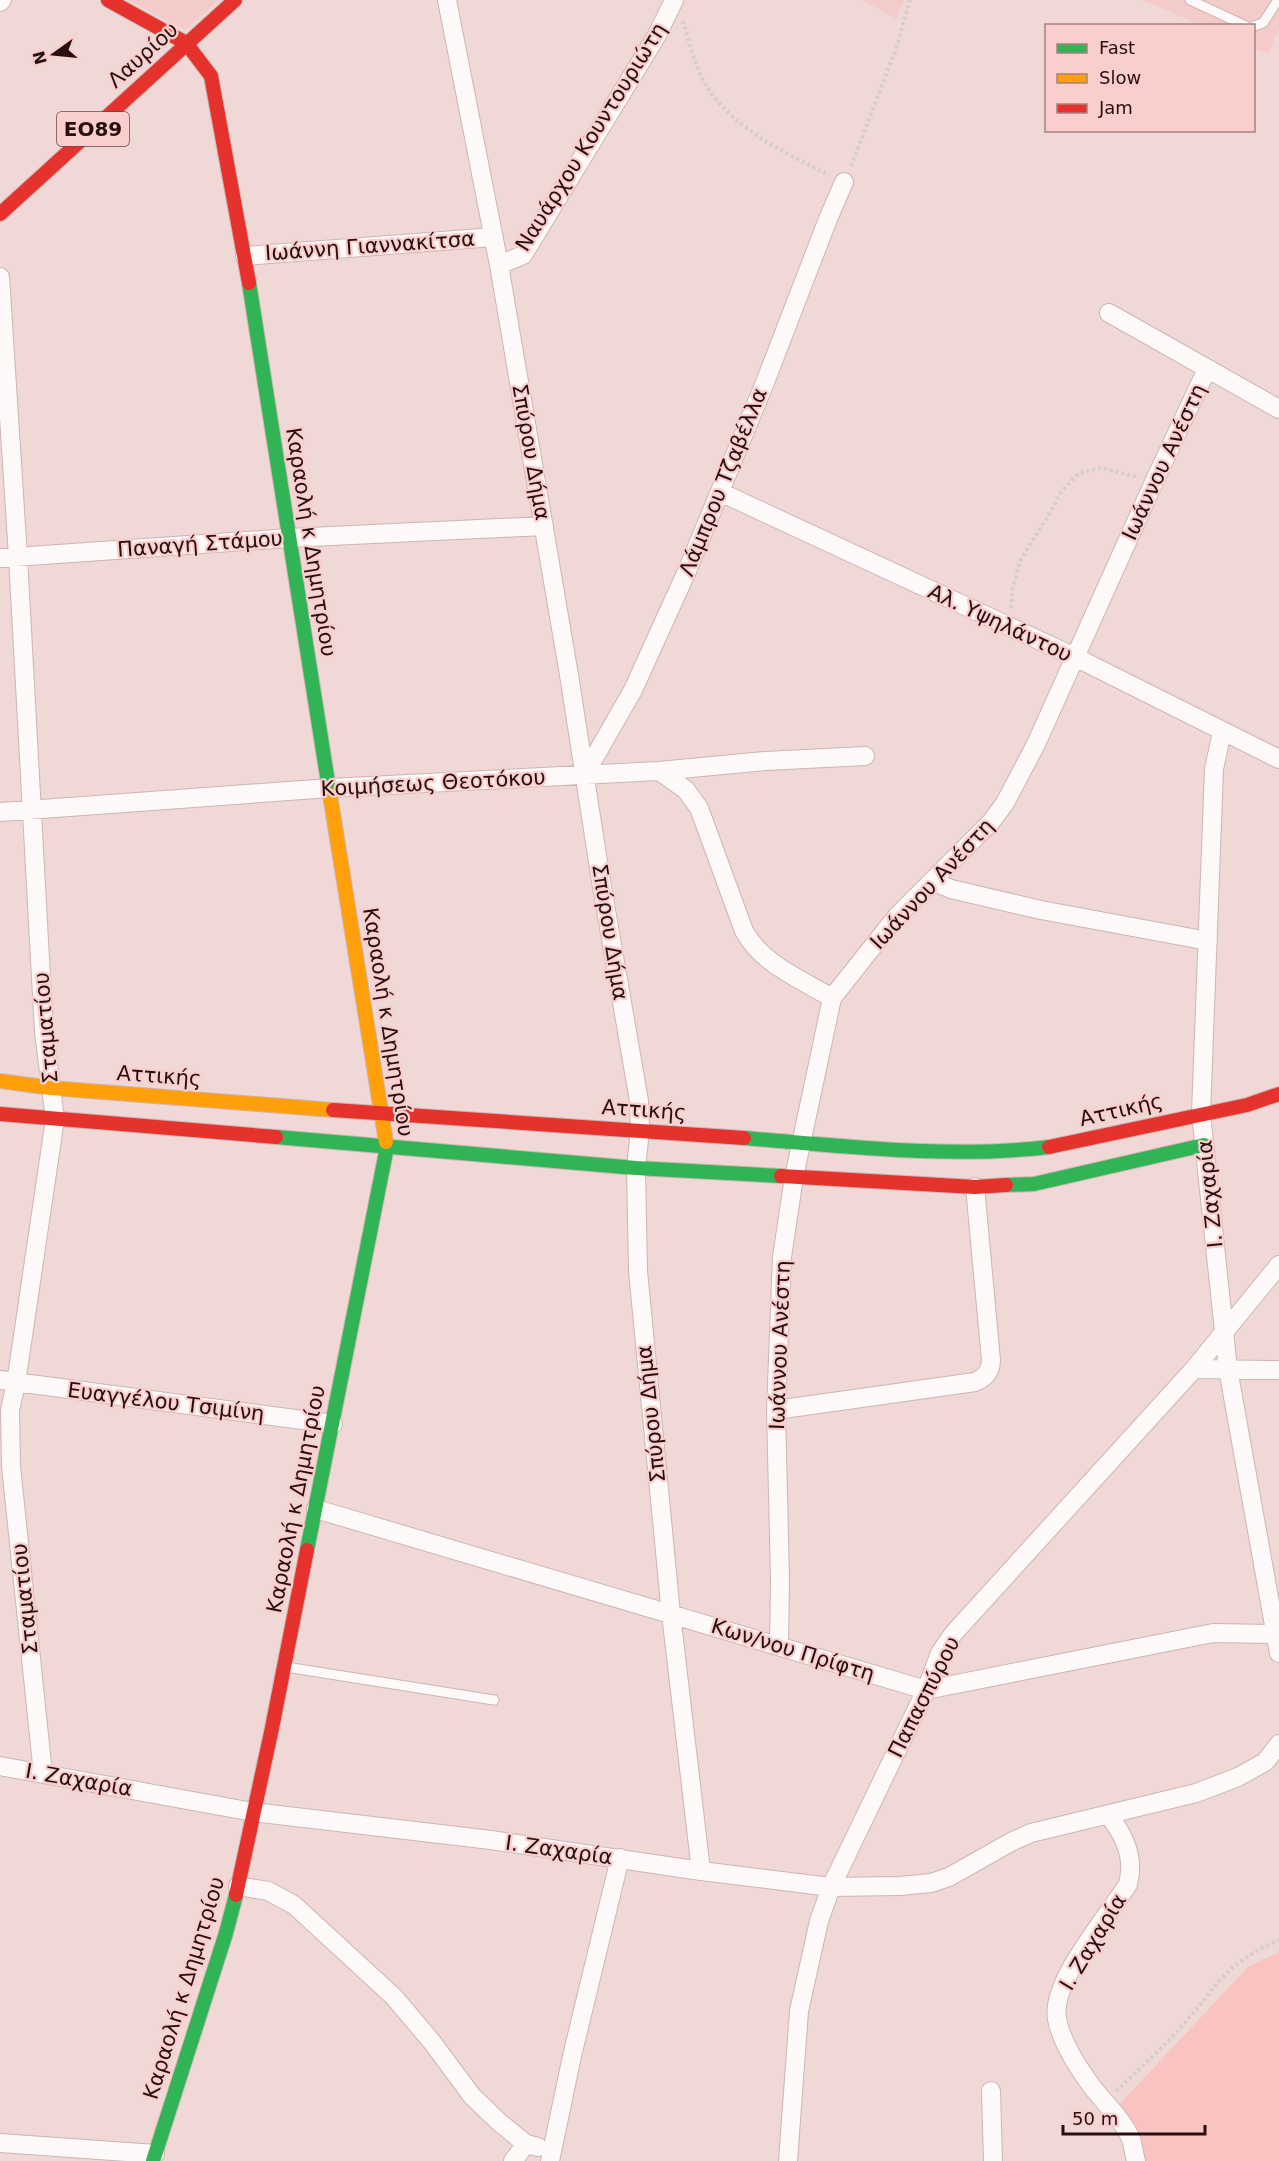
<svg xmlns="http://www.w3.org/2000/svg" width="1279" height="2161" font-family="'DejaVu Sans',sans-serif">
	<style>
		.built { fill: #f3ccca }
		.green { fill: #f8c3c0 }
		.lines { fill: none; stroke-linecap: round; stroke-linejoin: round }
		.lane-casing { stroke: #cdb5b4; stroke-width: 11 }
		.street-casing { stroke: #cdb5b4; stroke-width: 20 }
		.fast-casing { stroke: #cdb5b4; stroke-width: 16 }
		.slow-casing { stroke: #cdb5b4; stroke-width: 16 }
		.jam-casing { stroke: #cdb5b4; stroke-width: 16 }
		.path { stroke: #d4cdcd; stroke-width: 4; stroke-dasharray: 3 3; stroke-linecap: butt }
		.lane { stroke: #fdf9f9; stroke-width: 9 }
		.street { stroke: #fdf9f9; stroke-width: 18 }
		.fast { stroke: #30b455; stroke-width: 14 }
		.slow { stroke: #ff9f0a; stroke-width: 14 }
		.jam { stroke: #e5322d; stroke-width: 14 }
		.labels { text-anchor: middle; stroke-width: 4.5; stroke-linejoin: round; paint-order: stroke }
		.shield { fill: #facecc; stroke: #664848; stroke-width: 1.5 }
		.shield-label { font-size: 20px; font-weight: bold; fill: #270e0f }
		.street-label { font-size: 21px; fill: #270e0f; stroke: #facecc }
	</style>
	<rect width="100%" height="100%" fill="#f0d8d6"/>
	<path class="built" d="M128 0H219L185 30Z
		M862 0H904L896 19Z
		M1142 0H1279V29L1268 54 1254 48V26L1201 25Z"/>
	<path class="green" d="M1279 1952V2161H1139L1115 2109 1248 1967Z"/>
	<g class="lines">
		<g class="lane-casing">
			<path id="lane" d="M1190 0 1246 26
				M1254 26 1263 23 1278 0
				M286 1667 494 1700"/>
		</g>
		<g class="street-casing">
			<path id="street" d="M447 0 499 265 569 675 601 881 639 1101 640 1130 636 1168 638 1271 671 1614 701 1871
				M0 2 2 0
				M245 256 494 237
				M499 265 523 255 657 35 674 0
				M0 277 18 557 44 1032 55 1119 16 1383 10 1410 11 1466 43 1774
				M1109 313 1279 409
				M720 492 1075 657 1279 759
				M0 558 289 538 544 526
				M1222 732 1214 769 1201 1114 1228 1369 1279 1653
				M659 771 686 790 699 808 744 931C762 964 800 979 832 998
				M585 774 633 690 687 571 764 385 828 219 844 182
				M0 812 330 788 659 771 765 761 865 756
				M932 881 951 889 1041 910 1208 941
				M1194 1369 1279 1370
				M0 1380 333 1424
				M776 1410 975 1382C985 1378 991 1371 991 1360L975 1187
				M316 1509 926 1690 1213 1633 1279 1634
				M779 1646 780 1579 776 1410 782 1257 794 1177 832 998 897 916 991 822 1005 803 1036 744 1154 482 1207 369
				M0 1766 253 1812 491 1840 701 1871 831 1887 900 1886 931 1883 949 1877 1011 1842 1031 1833 1196 1793 1238 1777 1265 1762 1279 1744
				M1109 1816C1125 1836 1135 1858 1128 1884 1109 1915 1050 1982 1057 2019 1061 2041 1077 2066 1090 2084 1103 2102 1122 2118 1131 2139 1133 2146 1134 2154 1136 2161
				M238 1886 268 1891 294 1905 394 1997 432 2042 472 2096 499 2122 526 2144
				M991 2091 993 2161
				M0 2143 155 2154
				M513 2161 526 2144 538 2147
				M550 2161 572 2056 620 1858
				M788 2161 799 2011 819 1921 831 1887 926 1690 940 1653 953 1634 1194 1369 1279 1265"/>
		</g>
		<g class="fast-casing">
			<path id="fast" d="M249 283 330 795
				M276 1137 636 1168 781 1176
				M744 1138C844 1146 949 1159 1049 1147
				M1006 1185 1034 1184 1204 1145
				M307 1550 387 1147 386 1142
				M153 2161 226 1933 236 1895"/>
		</g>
		<g class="slow-casing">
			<path id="slow" d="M330 795 386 1142
				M0 1081 51 1088 333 1110"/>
		</g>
		<g class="jam-casing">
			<path id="jam" d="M108 0 186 43 211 76 249 283
				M0 214 235 0
				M333 1110 744 1138
				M0 1114 276 1137
				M1049 1147 1247 1105 1279 1094
				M781 1176 975 1187 1006 1185
				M236 1895 272 1728 307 1550"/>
		</g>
		<path class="path" d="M683 21C690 44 695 69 709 90 736 130 787 154 829 175
			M851 166 896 49 910 0
			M1011 608 1013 587 1021 559 1047 518 1061 492 1079 473 1101 468 1138 477
			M1116 2091C1141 2067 1167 2044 1189 2018 1199 2007 1208 1994 1218 1982 1235 1963 1256 1950 1279 1940"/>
		<use href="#lane" class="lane"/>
		<use href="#street" class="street"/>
		<use href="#fast" class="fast"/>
		<use href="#slow" class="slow"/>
		<use href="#jam" class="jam"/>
	</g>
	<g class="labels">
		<rect class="shield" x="57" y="112" width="72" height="34" rx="4.5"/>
		<g class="shield-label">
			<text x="93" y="136">ΕΟ89</text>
		</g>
		<g class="street-label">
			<text transform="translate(143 55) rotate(-42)" y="7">Λαυρίου</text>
			<text transform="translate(591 137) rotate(-58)" y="7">Ναυάρχου Κουντουριώτη</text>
			<text transform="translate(370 246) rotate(-4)" y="7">Ιωάννη Γιαννακίτσα</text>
			<text transform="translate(531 452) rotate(80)" y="7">Σπύρου Δήμα</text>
			<text transform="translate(1164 462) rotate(-65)" y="7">Ιωάννου Ανέστη</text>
			<text transform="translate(723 482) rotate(-68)" y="7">Λάμπρου Τζαβέλλα</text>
			<text transform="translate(311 542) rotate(81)" y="7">Καραολή κ Δημητρίου</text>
			<text transform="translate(200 544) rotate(-4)" y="7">Παναγή Στάμου</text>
			<text transform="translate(1000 623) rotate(25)" y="7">Αλ. Υψηλάντου</text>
			<text transform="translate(433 783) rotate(-3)" y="7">Κοιμήσεως Θεοτόκου</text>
			<text transform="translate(932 884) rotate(-47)" y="7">Ιωάννου Ανέστη</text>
			<text transform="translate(610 932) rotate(81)" y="7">Σπύρου Δήμα</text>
			<text transform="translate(388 1022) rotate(81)" y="7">Καραολή κ Δημητρίου</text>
			<text transform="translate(46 1028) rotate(-95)" y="7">Σταματίου</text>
			<text transform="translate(159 1076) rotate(4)" y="7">Αττικής</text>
			<text transform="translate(644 1110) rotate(4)" y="7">Αττικής</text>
			<text transform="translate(1121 1110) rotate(-13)" y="7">Αττικής</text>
			<text transform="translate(1210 1194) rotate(-96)" y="7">Ι. Ζαχαρία</text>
			<text transform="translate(780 1345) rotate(-88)" y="7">Ιωάννου Ανέστη</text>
			<text transform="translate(166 1402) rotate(7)" y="7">Ευαγγέλου Τσιμίνη</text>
			<text transform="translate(651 1414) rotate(-96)" y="7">Σπύρου Δήμα</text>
			<text transform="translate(296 1499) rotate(-79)" y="7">Καραολή κ Δημητρίου</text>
			<text transform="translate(25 1599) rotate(-96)" y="7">Σταματίου</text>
			<text transform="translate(793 1650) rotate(17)" y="7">Κων/νου Πρίφτη</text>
			<text transform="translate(924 1697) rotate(-63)" y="7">Παπασπύρου</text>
			<text transform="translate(79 1780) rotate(10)" y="7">Ι. Ζαχαρία</text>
			<text transform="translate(559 1850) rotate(8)" y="7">Ι. Ζαχαρία</text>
			<text transform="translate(1093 1942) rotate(-59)" y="7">Ι. Ζαχαρία</text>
			<text transform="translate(184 1988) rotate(-73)" y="7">Καραολή κ Δημητρίου</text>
		</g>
	</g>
	<rect x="1045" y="24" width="210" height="108" fill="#facecc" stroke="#a68180" stroke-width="1.5"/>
	<rect x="1057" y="44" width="30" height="9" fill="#30b455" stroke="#a68180" stroke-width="1.5"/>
	<text x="1099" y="54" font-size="18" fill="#270e0f">Fast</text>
	<rect x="1057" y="74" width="30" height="9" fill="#ff9f0a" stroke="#a68180" stroke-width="1.5"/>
	<text x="1099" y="84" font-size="18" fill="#270e0f">Slow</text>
	<rect x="1057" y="104" width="30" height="9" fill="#e5322d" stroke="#a68180" stroke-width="1.5"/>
	<text x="1099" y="114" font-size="18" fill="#270e0f">Jam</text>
	<g transform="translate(54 54) rotate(255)" stroke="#facecc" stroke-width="4.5" paint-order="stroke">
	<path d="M0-4.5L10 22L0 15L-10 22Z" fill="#270e0f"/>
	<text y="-9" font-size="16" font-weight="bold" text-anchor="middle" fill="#270e0f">N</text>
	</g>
	<path d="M1063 2125v9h142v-9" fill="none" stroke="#270e0f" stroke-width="3"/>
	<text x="1072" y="2125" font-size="18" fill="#270e0f" stroke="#facecc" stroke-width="4.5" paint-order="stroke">50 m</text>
</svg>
